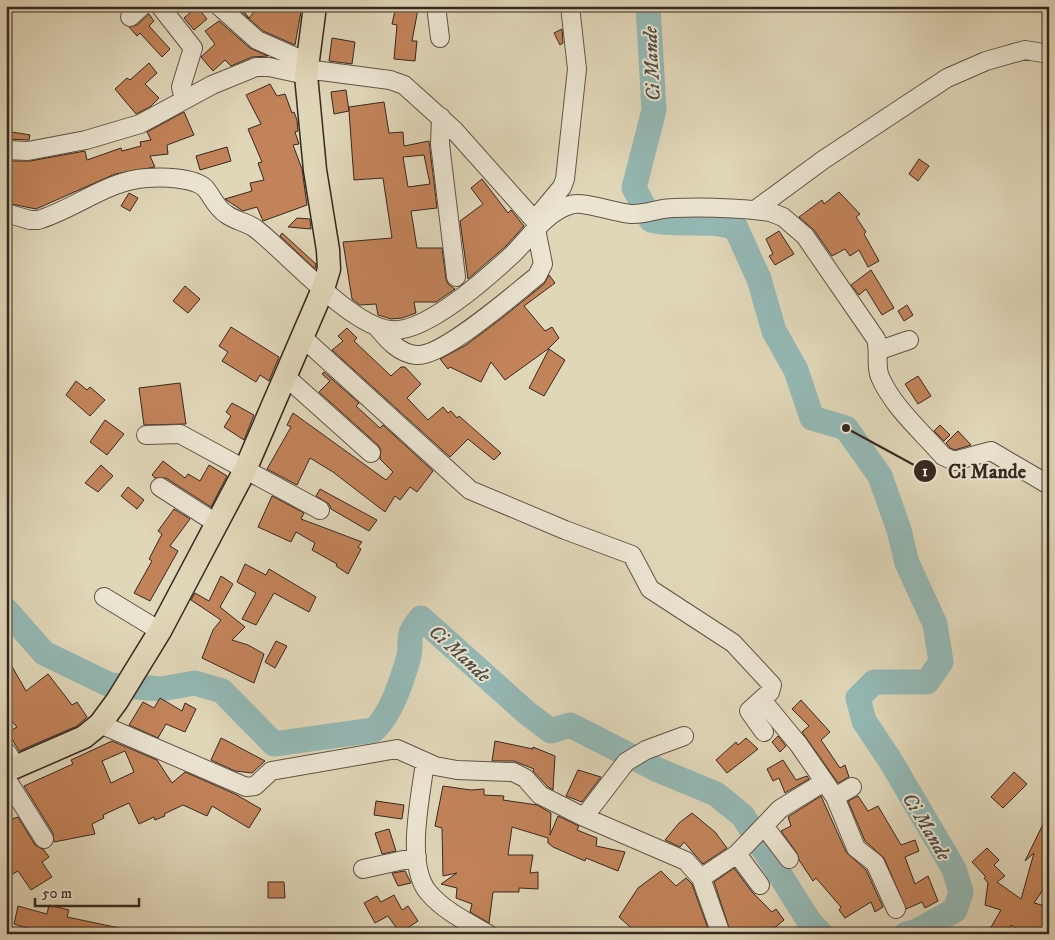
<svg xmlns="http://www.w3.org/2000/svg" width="1055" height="940" font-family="'IM FELL DW Pica',serif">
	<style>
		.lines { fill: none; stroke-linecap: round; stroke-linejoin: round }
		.river { stroke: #94b8b4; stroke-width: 25 }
		.building { fill: #c3835a; stroke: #362820; fill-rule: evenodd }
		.minor-casing { stroke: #605446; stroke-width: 20 }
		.major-casing { stroke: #362820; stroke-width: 25 }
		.minor { stroke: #ebe4d1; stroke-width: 18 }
		.major { stroke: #e0d6b8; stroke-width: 22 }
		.labels { text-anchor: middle; stroke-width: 4; stroke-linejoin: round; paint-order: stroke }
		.water-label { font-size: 20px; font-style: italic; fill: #4e4c45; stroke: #ebe4d1 }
		.leader { fill: none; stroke: #362820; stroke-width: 2 }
		.callout-dot { fill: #362820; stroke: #ebe4d1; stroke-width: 2 }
		.mark-label { font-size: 15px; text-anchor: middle; font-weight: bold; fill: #fff }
		.callout-label { font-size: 20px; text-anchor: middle; font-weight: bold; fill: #362820; stroke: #ebe4d1; stroke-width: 4; stroke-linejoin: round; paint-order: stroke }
	</style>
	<rect width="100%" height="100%" fill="#e0d6b8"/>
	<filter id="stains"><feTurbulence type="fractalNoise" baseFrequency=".004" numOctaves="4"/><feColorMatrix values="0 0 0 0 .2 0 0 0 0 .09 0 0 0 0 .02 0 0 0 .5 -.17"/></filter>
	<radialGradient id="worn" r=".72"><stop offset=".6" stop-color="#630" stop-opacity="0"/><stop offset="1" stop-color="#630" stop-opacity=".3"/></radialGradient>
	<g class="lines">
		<path class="river" d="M648 6 654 110 634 188 651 220C679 227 708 218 736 228L759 279 774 331 796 370 812 418 846 428 880 476 899 530 907 563 935 624 941 662 927 682H874L858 698 864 721 890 760 954 869 961 892 955 910 917 931 906 934
			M6 610 44 653 110 685 161 689 195 683 222 691 274 744 374 730C391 714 401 683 408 660 414 639 403 639 421 618L527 713 551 731 570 725 658 770 716 794 743 816 809 921 821 934"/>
	</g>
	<path class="building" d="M259 6H302L295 45 263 31 240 11 242 9 249 18Z
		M396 6 418 9 412 41H417L415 61 394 59 397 25 392 24Z
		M197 7 207 19 194 30 184 18Z
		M149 14 154 21 149 26 170 49 162 57 140 33 137 36 129 27 137 25Z
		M219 21 250 48 268 56 252 57 231 66 225 60 213 71 201 57 215 44 205 31Z
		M562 29 563 43 560 45 554 33Z
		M332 38 355 42 352 64 329 61Z
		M149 63 157 73 145 84 159 98 150 107 136 114 115 89 127 78 130 80Z
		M270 84 277 96 285 94 292 113 294 112 297 120 298 131 295 132 299 144 293 145 302 169 307 205 263 221 257 207 243 211 225 199 252 191 250 183 264 180 258 163 262 162 248 129 261 124 246 95Z
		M346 90 349 111V107L384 102 389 133 403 132 404 146 429 141 437 208 411 211 417 248H442L446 279 448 284 455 289 436 302H414L416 313 402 318 391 319 378 315 376 304 360 305 352 299 343 242 392 238 383 178 354 180 349 111 334 114 331 92ZM424 155 430 184 408 187 403 157Z
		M184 112 194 135 167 145 168 154 150 156 155 167 115 174 36 209 6 203V161H30L85 151 87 160 121 148 122 151 141 146 140 142 151 140 147 132Z
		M6 131 30 135 29 140 6 139Z
		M227 147 231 161 200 170 196 156Z
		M919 159 929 166 918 181 909 174Z
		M482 179 508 213 511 210 524 226 506 246 468 279 460 221 483 204 471 188Z
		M839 192 860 214 856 217 866 232 864 234 879 261 868 267 859 250 850 256 845 249 832 256 814 230 799 217 822 200 824 204Z
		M129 193 138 198 130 211 121 206Z
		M297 218 310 219 311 229 288 227Z
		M779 231 794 254 775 265 769 256 773 254 766 239Z
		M282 233 316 264 315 269 280 236Z
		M871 270 894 308 882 315 866 289 859 295 851 285Z
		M549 275 555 283 524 306 545 331 552 327 559 338 548 349 505 380 491 362 481 382 450 367 448 369 440 359 466 345 502 318 544 284Z
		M185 286 200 299 188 313 173 301Z
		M907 305 913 315 904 321 898 311Z
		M231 327 279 357 269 381 260 375 256 382 222 361 228 352 219 346Z
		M347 328 357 338 354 341 391 376 401 367H405L421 384 407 398 428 420 443 407 448 413 451 411 457 418 459 416 501 453 494 460 468 439 450 457 332 350 343 341 338 336Z
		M549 349 565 360 544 396 529 388Z
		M324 372 359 403 356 406 380 428 383 425 433 471 417 492 410 487 400 500 395 496 385 512 333 472 310 458 297 485 267 469 291 427 287 425 293 413 386 480 393 472 380 459 381 450 378 445 319 392 330 381 322 374Z
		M918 376 931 396 918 404 905 384Z
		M76 381 87 390 90 387 105 400 90 416 66 395Z
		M180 383 186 424 144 425 139 388Z
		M232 403 254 415 244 440 224 427 231 416 226 412Z
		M105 420 124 434 107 455 90 442Z
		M940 425 950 435 944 441 934 431Z
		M958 431 971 445 955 450 950 448 946 443Z
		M163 461 185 478 188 474 200 481 209 465 227 476 211 507 166 478H155L152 475Z
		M101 465 113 476 98 492 85 483Z
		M128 487 144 500 137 509 121 496Z
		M320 489 377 520 369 531 331 509 329 504 316 496Z
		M272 496 304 513 301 519 362 542 358 547 361 549 348 574 336 566 337 564 312 550 315 543 296 532 291 542 258 527Z
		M174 509 190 519 170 546 178 551 150 601 134 593 152 561 149 559 162 534 158 531Z
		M245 564 266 575 269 569 316 597 309 612 274 593 256 625 242 619 256 593 237 582Z
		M221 576 233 584 220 607 245 627 232 640 248 645 264 654 254 683 202 658 213 630 221 620 191 600 195 593 209 601Z
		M276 641 287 646 275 668 265 662Z
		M6 656 26 691 48 674 72 705 77 702 87 717 77 726 19 751 8 732 17 727 6 715Z
		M160 698 182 711 185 703 196 709 185 732 166 724 158 738 129 725 143 702 154 708Z
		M801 700 830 732 821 740 840 768 845 765 849 777 838 783 802 732 809 726 792 709Z
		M778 736 786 746 780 752 772 742Z
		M221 738 229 742 265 761 252 773 235 771 211 760Z
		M746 738 758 749 727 773 716 760 736 742 738 745Z
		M112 741 157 760 172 783 185 772 235 794 261 809 249 828 212 806 207 816 183 805 164 814 165 816 155 820 154 817 139 824 129 803 103 815 104 818 92 824 95 834 54 842 53 833 24 786 73 764 71 760ZM125 751 134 772 111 783 102 761Z
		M495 741 533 749V747L555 756 553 790 547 786 533 771 534 769 514 761H492Z
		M783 760 796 780 807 776 809 779 785 793 779 778 773 781 767 769Z
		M578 770 601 777 582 802 566 796Z
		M1014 772 1027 784 1003 808 991 797Z
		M443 786 471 790 484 789V795L504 796 503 800 537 805 551 813 550 835 558 816 579 826 577 830 597 838 596 846 625 852 618 871 586 858 585 861 553 847 548 843V838L512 827 508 855H533L530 873 538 872V889L519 888V892H493L489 923 470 912 472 904 456 898 457 888 441 884 457 873 443 876 442 828 435 826Z
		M821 796 846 852 866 870 883 907 875 912 871 902 845 918 839 910 841 907 816 878 813 881 799 860 797 853 781 831 791 826 788 817Z
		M858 796 868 811 878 806 901 845 915 840 919 851 905 857 915 884 928 876 938 901 925 908 922 902 906 909 884 858 865 841 848 801Z
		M376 801 404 805 402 819 374 815Z
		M1049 812V881L1034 903 1049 907V934H1025L1011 925 1006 934H987L1001 910 985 905 988 883 984 878 986 877 972 862 987 848 999 860 994 865 1005 876 997 882 1021 899 1034 853 1025 861Z
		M692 813 715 832 727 848 703 864 684 842 680 847 665 840 679 823Z
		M18 817 35 845 44 850 49 857 42 862 52 877 31 890 18 871 6 878V821Z
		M389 829 396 851 382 854 375 833Z
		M734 868 752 892 772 912 776 909 784 920 767 934H731L714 882Z
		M405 871 411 883 398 886 392 873Z
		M661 871 676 886 686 878 692 884 710 934H638L619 917 638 888Z
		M268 882H284L285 898H268Z
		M394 895 402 910 408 906 418 921 400 933 388 916 375 923 364 903 377 896 381 902Z
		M49 905 69 910 67 917 124 929V934H47L14 924 18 906 47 914Z"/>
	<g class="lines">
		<g class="minor-casing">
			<path id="minor" d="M160 6 193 48 181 87 184 99
				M219 6 257 40 307 62
				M436 6 440 38
				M130 17 142 6
				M306 69 390 80 404 85 454 130 536 222
				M441 117 440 144 456 277
				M6 150 28 151 86 140 140 124 212 85 256 67H269L306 75
				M755 210 823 160 947 78 986 61 1025 50 1049 54
				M6 213 30 220H38C75 209 108 180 147 178 162 177 193 177 205 188 212 196 216 208 226 214 235 221 247 222 256 229 288 254 350 325 390 330 425 334 488 277 513 254 531 236 545 213 570 205 581 200 615 213 631 214 645 215 659 208 673 208 705 207 739 208 770 212L783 217 805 236 876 339C880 352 875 365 880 377 893 407 922 432 943 456L954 461 991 451 1049 485
				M376 326C387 339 398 353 416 355 442 358 514 294 537 276L543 264 536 229 537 217 562 187 565 179 577 69 570 6
				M302 337 470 490 565 530 632 555 650 589 733 643 772 685 770 692 749 711 764 732
				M880 350 909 340
				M285 376 371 453
				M146 435 180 434 320 510
				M160 487 216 523
				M104 597 160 631
				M762 700 799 745 835 797 852 787
				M100 724 246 787 255 786 271 771 397 749 435 766 457 770 513 772 525 778 540 795 584 817 686 861 701 878 721 934
				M6 751 17 768
				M425 762C421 795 405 864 428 892 444 911 467 922 488 934
				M6 778 44 839
				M835 797 856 848 875 863 896 909
				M584 817 626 762 646 750 684 736
				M764 826 789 859
				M737 854 760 885
				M363 869 417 857
				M701 878 737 854 780 809 824 782"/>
		</g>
		<g class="major-casing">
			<path id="major" d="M6 771 84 737 100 724 117 701 160 631 245 470 323 289 329 269 328 250 315 170 306 75 315 6"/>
		</g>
		<use href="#minor" class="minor"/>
		<use href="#major" class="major"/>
	</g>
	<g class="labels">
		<g class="water-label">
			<text transform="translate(651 64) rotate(-93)" y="7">Ci Mande</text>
			<text transform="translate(460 653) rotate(42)" y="7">Ci Mande</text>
			<text transform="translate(927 826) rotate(59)" y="7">Ci Mande</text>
		</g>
	</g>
	<path class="leader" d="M846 428L925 471"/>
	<g class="callout-dot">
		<circle cx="846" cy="428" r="5"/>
		<circle cx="925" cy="471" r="12"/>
	</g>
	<g class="mark-label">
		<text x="925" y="476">1</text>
	</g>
	<g class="callout-label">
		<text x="987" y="478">Ci Mande</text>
	</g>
	<rect width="1055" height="940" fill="none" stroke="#e0d6b8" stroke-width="25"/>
	<rect x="8" y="8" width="1040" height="925" fill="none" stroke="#362820" stroke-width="2.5"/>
	<rect x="12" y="12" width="1030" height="915" fill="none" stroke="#362820"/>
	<path d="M35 898v8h104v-8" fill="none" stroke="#362820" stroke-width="2.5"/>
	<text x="42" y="898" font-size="15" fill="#362820" stroke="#ebe4d1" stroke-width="4" paint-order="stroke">50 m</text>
	<rect width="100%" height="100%" filter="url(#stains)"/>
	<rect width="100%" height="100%" fill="url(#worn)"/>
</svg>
